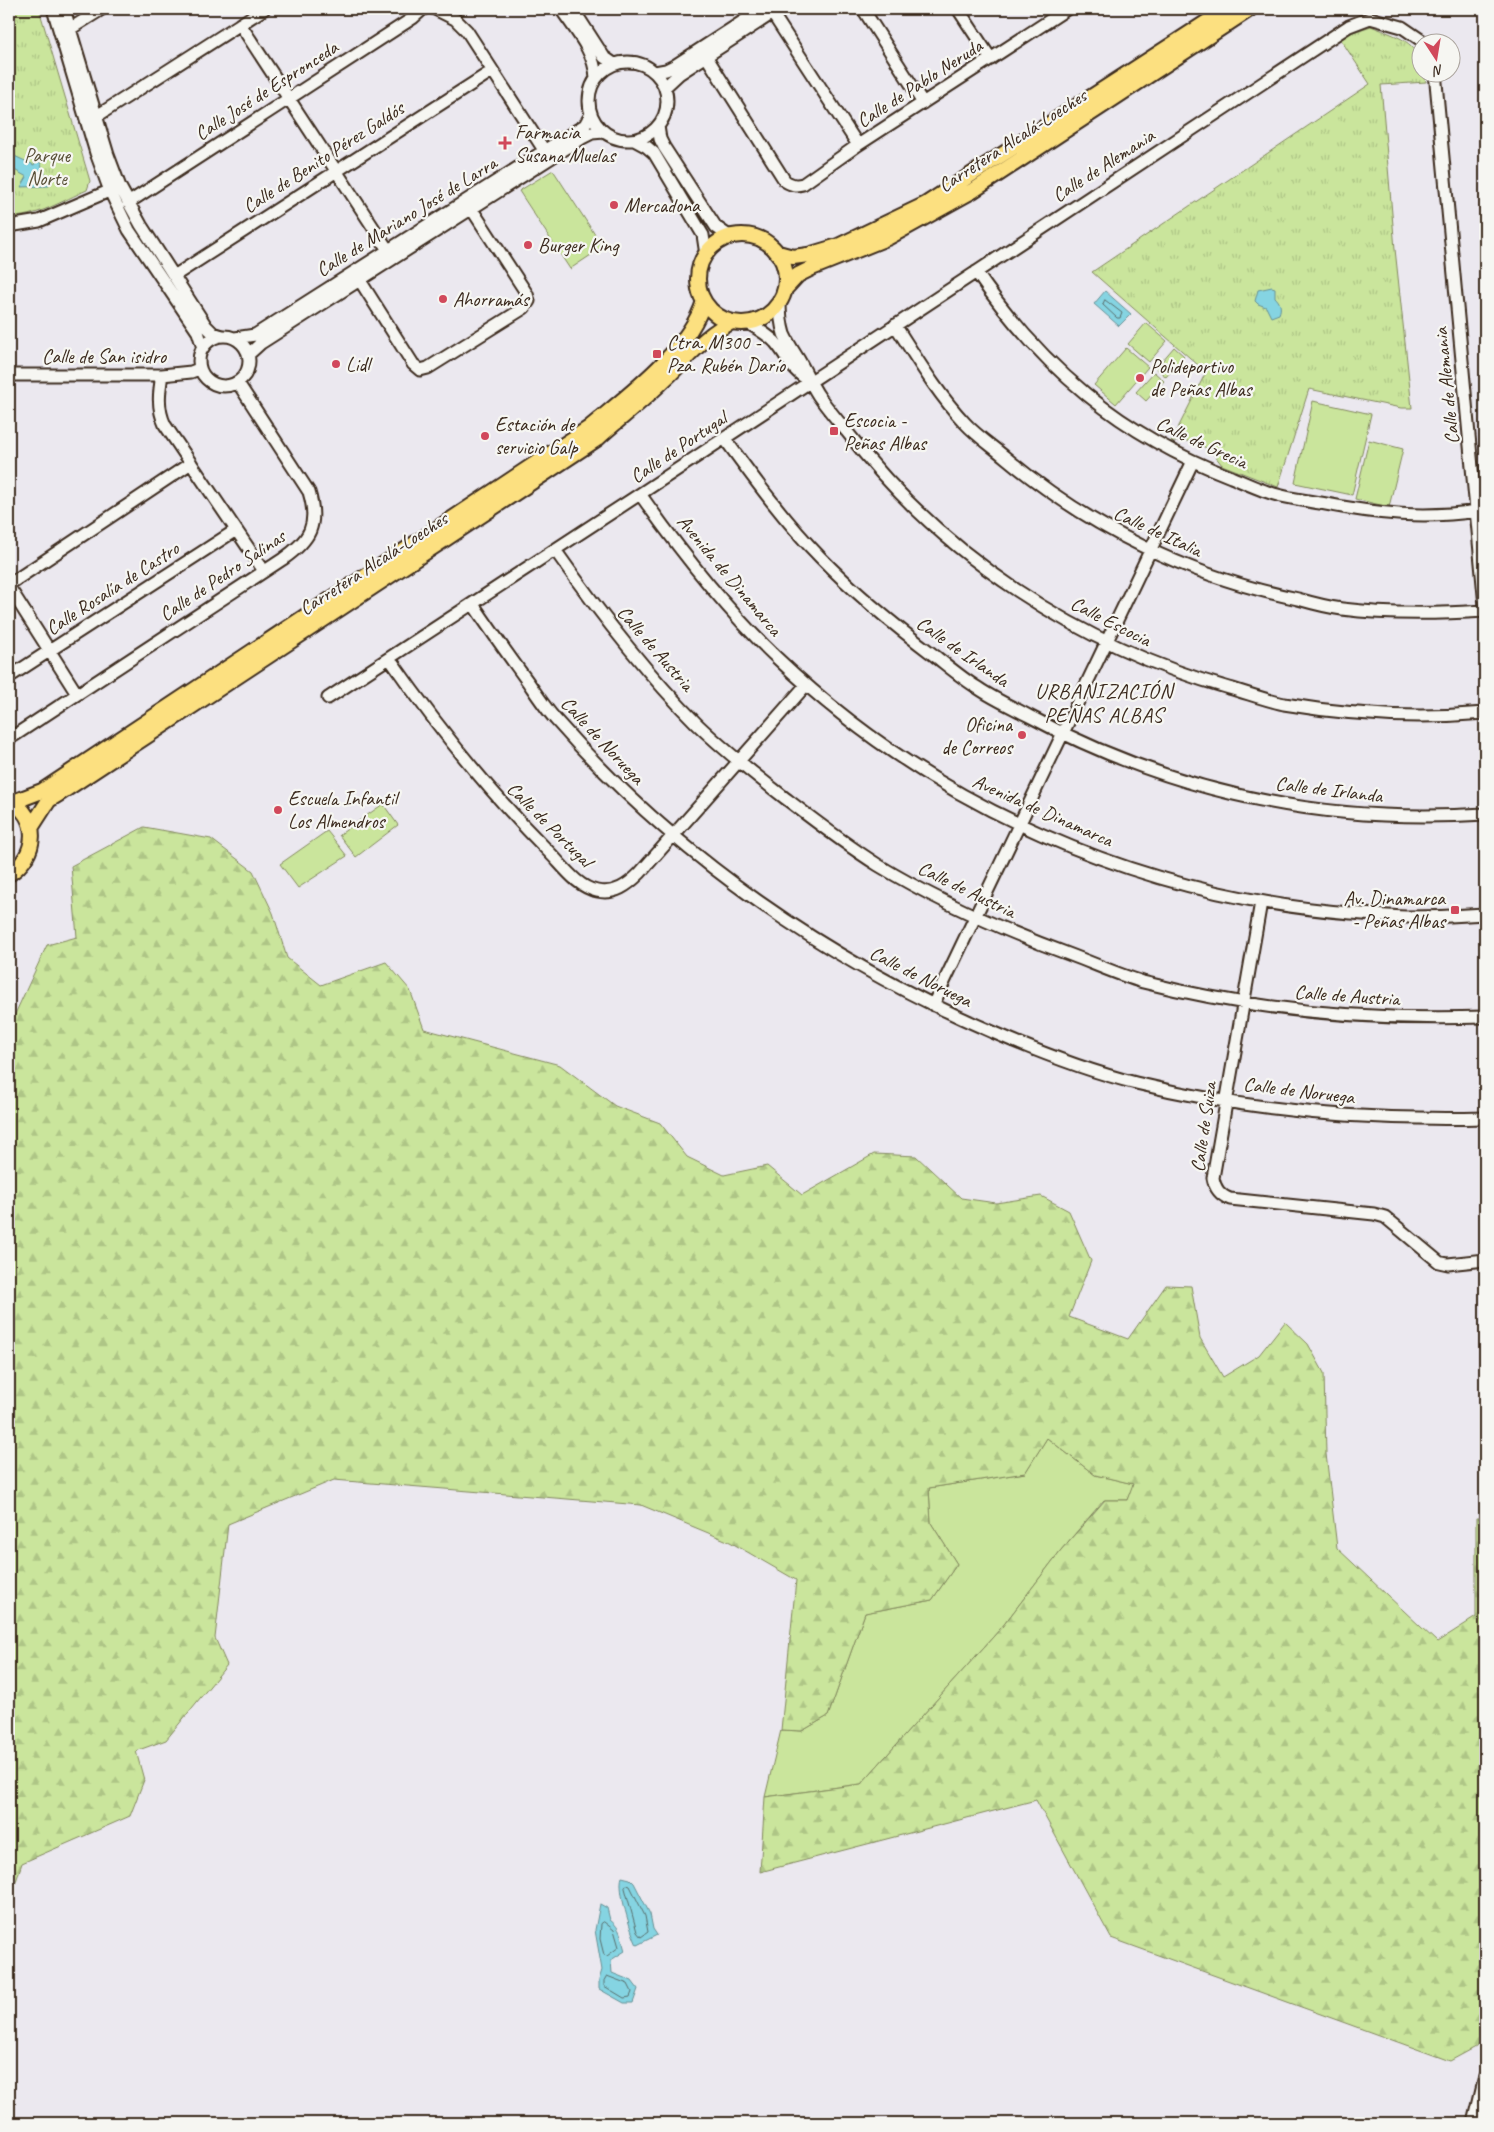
<svg xmlns="http://www.w3.org/2000/svg" width="1494" height="2132" font-family="Caveat,sans-serif">
	<style>
		.grass { fill: #cae59c; stroke: #82885d }
		.forest { fill: url(#forest-firs); stroke: #82885d }
		.park { fill: url(#park-tufts); stroke: #82885d }
		.water { fill: #85d4e2; stroke: #679094 }
		.lines { fill: none; stroke-linecap: round; stroke-linejoin: round }
		.shore { stroke: #596e6c; stroke-width: 1 }
		.minor-casing { stroke: #3b2a1e; stroke-width: 15 }
		.major-casing { stroke: #3b2a1e; stroke-width: 18 }
		.minor { stroke: #f6f6f2; stroke-width: 11 }
		.major { stroke: #fce080; stroke-width: 14 }
		.poi-dot { fill: #d1495b; stroke: #f6f6f2; stroke-width: 2 }
		.labels { text-anchor: middle; stroke-width: 4.5; stroke-linejoin: round; paint-order: stroke }
		.street-label { font-size: 20px; fill: #3b2a1e; stroke: #f6f6f2 }
		.poi-label { font-size: 20px; fill: #3b2a1e; stroke: #f6f6f2; text-anchor: start }
		.park-label { font-size: 20px; fill: #584f37; stroke: #f6f6f2 }
		.neighbourhood-label { font-size: 21px; letter-spacing: 1px; fill: #3b2a1e; stroke: #f6f6f2 }
	</style>
	<defs>
		<pattern id="forest-firs" width="22" height="20" patternUnits="userSpaceOnUse" patternTransform="scale(1.25)"><rect width="22" height="20" fill="#cae59c"/><path d="M5 1l3.5 6h-7zM16 11l3.5 6h-7z" fill="#aec586"/></pattern>
		<pattern id="park-tufts" width="24" height="20" patternUnits="userSpaceOnUse" patternTransform="scale(1.25)"><rect width="24" height="20" fill="#cae59c"/><path d="M3 7l-1-3M5 7V3M7 7l1-3M15 17l-1-3M17 17v-4M19 17l1-3" fill="none" stroke="#aec586"/></pattern>
	</defs>
	<rect width="100%" height="100%" fill="#ebe8ef"/>
	<filter id="ink" filterUnits="userSpaceOnUse"><feTurbulence type="fractalNoise" baseFrequency=".02" numOctaves="2"/><feDisplacementMap in="SourceGraphic" scale="10" xChannelSelector="R" yChannelSelector="G"/><feConvolveMatrix kernelMatrix="1 2 1 2 8 2 1 2 1" color-interpolation-filters="sRGB"/></filter>
	<g filter="url(#ink)">
		<path class="grass" d="M553 170 603 247 570 269 519 191Z
			M1146 323 1167 341 1149 362 1128 344Z
			M1174 347 1184 356 1166 377 1156 368Z
			M1126 348 1148 367 1116 404 1094 385Z
			M1154 372 1164 381 1146 401 1136 392Z
			M1313 401 1371 414 1352 495 1295 483Z
			M1369 440 1403 449 1389 507 1355 499Z
			M383 804 398 825 356 857 339 835Z
			M327 831 347 856 298 888 280 864Z
			M1047 1438 1095 1475 1134 1484 1127 1500H1104L1061 1550 1002 1627 861 1784 765 1797 781 1730 802 1731 828 1716 865 1613 932 1600 957 1564 931 1523 929 1488 1025 1473Z"/>
		<path class="forest" d="M144 827 211 839 253 871 273 913 287 958 321 985 386 962 410 990 424 1029 560 1065 615 1106 660 1123 687 1157 724 1175 767 1166 802 1195 874 1154 916 1156 961 1198 996 1203 1041 1196 1069 1211 1091 1261 1069 1317 1128 1339 1166 1285 1191 1286 1200 1338 1223 1377 1259 1355 1285 1322 1308 1344 1324 1373 1326 1454 1337 1548 1437 1642 1476 1617V1518H1485V2042L1450 2061 1111 1938 1036 1800 760 1872 765 1797 861 1784 1002 1627 1061 1550 1105 1500H1127L1133 1484 1095 1475 1047 1438 1025 1473 929 1488 931 1523 957 1564 932 1600 865 1613 828 1716 802 1731 781 1730 796 1580 730 1542 641 1505 334 1480 228 1524 215 1638 227 1665 166 1740 136 1751 144 1780 130 1816 22 1863 9 1903V1027L47 945 77 937 71 866Z"/>
		<path class="park" d="M9 9H39L90 181 87 190C64 200 35 218 9 217Z
			M1371 26C1395 36 1421 41 1422 72L1424 73 1426 82 1381 85 1395 249 1412 408H1401L1309 389 1278 487 1222 465 1211 451 1201 445 1188 441 1171 442 1206 372 1092 272 1370 84 1339 37Z"/>
		<path class="water" d="M9 151 10 154 34 165 38 158 49 182V186L21 187 27 177 9 167Z
			M1272 287 1275 288V297C1280 302 1282 307 1279 314L1271 317 1266 307 1258 304 1255 301 1258 290Z
			M1105 291 1131 314 1119 326 1094 304Z
			M622 1877 630 1879 634 1883 650 1914 653 1929 657 1935 637 1945C631 1932 617 1889 622 1877Z
			M600 1904 607 1908 610 1920C621 1928 621 1937 625 1951L611 1960 612 1973 632 1981 638 1989 633 2003H624L599 1989V1980L602 1970 595 1930Z"/>
		<g class="lines">
			<path class="shore" d="M1105 300 1122 313 1120 318H1117L1103 305Z
				M627 1885 630 1886 645 1916 648 1932 641 1937 637 1932 625 1888Z
				M604 1922 614 1930 619 1947 607 1956 604 1955 600 1939 601 1924Z
				M607 1976 628 1984 632 1992 630 1997 624 1998 604 1986V1981Z"/>
			<g class="minor-casing">
				<path id="minor" d="M53 9 96 153 110 191 129 230 198 332 203 348
					M64 9 108 155 120 187 141 225 206 326 213 333 222 336
					M435 9 455 19 467 31 544 150
					M561 9C575 30 595 52 596 78
					M573 9 604 57 614 64
					M863 9 923 103
					M958 9 991 59
					M772 13 858 145
					M240 24 388 250
					M70 29 102 9
					M706 56 785 181C792 185 795 186 803 184L858 145 1067 9
					M589 101a39 39 0 1 1 78 0a39 39 0 1 1-78 0Z
					M655 72 666 70 674 66 762 9
					M1435 72 1485 606
					M665 87 679 74 779 9
					M97 116 264 9
					M658 126 660 139 664 147 716 227 726 234 733 236
					M634 140 647 147 654 153 703 235 706 255
					M128 203 413 18 423 9
					M9 226 39 221 116 188
					M976 272C1042 368 1121 435 1231 477 1245 483 1260 490 1274 494 1291 499 1309 501 1326 504 1378 514 1424 519 1477 511
					M174 276 492 71
					M359 279 413 364 420 370 428 368 524 308 529 301 527 294 471 208
					M780 303C780 313 781 324 784 334 788 343 794 352 799 360 806 372 811 384 818 395 827 408 838 421 848 433 942 556 1080 646 1229 688 1247 693 1265 700 1284 704 1349 715 1419 719 1485 713
					M748 323C758 329 767 334 775 342 789 358 789 369 810 381
					M895 325C917 359 937 393 965 423 977 436 992 446 1005 457 1090 528 1190 577 1298 599 1312 603 1327 607 1342 609 1389 615 1438 614 1485 611
					M199 361a25 25 0 1 1 50 0a25 25 0 1 1-50 0Z
					M235 338 255 335 577 130 585 125 591 114
					M249 354 261 343 582 138 592 133 604 132
					M9 375H162L191 372 199 369
					M162 375C159 392 157 408 165 425L264 571
					M725 439C754 479 785 521 820 557 855 593 895 626 935 656 949 667 963 679 978 688 994 699 1012 707 1029 716 1171 792 1324 825 1485 814
					M640 494C681 552 726 610 777 658 932 806 1138 896 1351 913 1369 914 1388 917 1406 917 1432 917 1459 916 1485 914
					M555 550C598 611 644 671 697 724 725 751 754 774 785 798 815 821 846 845 878 865 939 902 1005 931 1071 955 1095 964 1119 975 1143 982 1257 1011 1368 1021 1485 1017
					M473 604C491 631 509 656 528 682 537 695 546 709 556 720 676 857 829 962 995 1033 1041 1053 1088 1071 1136 1083 1250 1111 1368 1121 1485 1118
					M390 659C438 728 490 793 550 853 563 866 577 887 597 891 615 895 628 885 640 873L806 685
					M9 677 236 530
					M77 694 9 587 11 583 191 463
					M328 698 640 494 1349 26 1370 18 1402 27 1424 42
					M9 739 283 559C310 540 319 525 309 492L238 383
					M1261 902 1213 1178C1215 1189 1220 1195 1230 1199L1374 1214 1385 1217 1439 1262 1448 1264 1485 1260
					M933 1005 1193 461
					M1474 2123 1485 2077"/>
			</g>
			<g class="major-casing">
				<path id="major" d="M698 279a44 44 0 1 1 88 0a44 44 0 1 1-88 0Z
					M778 253 793 257 808 255 838 246 926 204 1227 9
					M786 288 798 275 812 268 887 238 974 190 1250 9
					M9 800C41 817 38 856 9 874
					M13 802 42 791 589 428C628 395 689 351 704 301
					M31 828 49 800 62 792 597 439C619 419 643 401 664 380 686 360 705 334 732 322"/>
			</g>
			<use href="#minor" class="minor"/>
			<use href="#major" class="major"/>
		</g>
	</g>
	<g class="poi-dot">
		<path d="M502.5 135.5h5v5h5v5h-5v5h-5v-5h-5v-5h5z"/>
		<circle cx="614" cy="205" r="5"/>
		<circle cx="528" cy="245" r="5"/>
		<circle cx="443" cy="299" r="5"/>
		<rect x="652" y="349" width="10" height="10" rx="2.5"/>
		<circle cx="336" cy="364" r="5"/>
		<circle cx="1140" cy="378" r="5"/>
		<rect x="829" y="426" width="10" height="10" rx="2.5"/>
		<circle cx="485" cy="436" r="5"/>
		<circle cx="1022" cy="735" r="5"/>
		<circle cx="278" cy="810" r="5"/>
		<rect x="1450" y="905" width="10" height="10" rx="2.5"/>
	</g>
	<g class="labels">
		<g class="street-label">
			<text transform="translate(919 83) rotate(-33)" y="7">Calle de Pablo Neruda</text>
			<text transform="translate(266 90) rotate(-33)" y="7">Calle José de Espronceda</text>
			<text transform="translate(1012 140) rotate(-33)" y="7">Carretera Alcalá-Loeches</text>
			<text transform="translate(323 157) rotate(-33)" y="7">Calle de Benito Pérez Galdós</text>
			<text transform="translate(1103 165) rotate(-33)" y="7">Calle de Alemania</text>
			<text transform="translate(406 216) rotate(-32)" y="7">Calle de Mariano José de Larra</text>
			<text x="104" y="363">Calle de San isidro</text>
			<text transform="translate(1446 386) rotate(-96)" y="7">Calle de Alemania</text>
			<text transform="translate(1202 442) rotate(25)" y="7">Calle de Grecia</text>
			<text transform="translate(678 447) rotate(-34)" y="7">Calle de Portugal</text>
			<text transform="translate(1158 531) rotate(25)" y="7">Calle de Italia</text>
			<text transform="translate(373 563) rotate(-33)" y="7">Carretera Alcalá-Loeches</text>
			<text transform="translate(222 575) rotate(-34)" y="7">Calle de Pedro Salinas</text>
			<text transform="translate(730 575) rotate(50)" y="7">Avenida de Dinamarca</text>
			<text transform="translate(112 588) rotate(-33)" y="7">Calle Rosalía de Castro</text>
			<text transform="translate(1111 621) rotate(27)" y="7">Calle Escocia</text>
			<text transform="translate(656 648) rotate(49)" y="7">Calle de Austria</text>
			<text transform="translate(963 651) rotate(35)" y="7">Calle de Irlanda</text>
			<text transform="translate(603 740) rotate(47)" y="7">Calle de Noruega</text>
			<text transform="translate(1329 789) rotate(7)" y="7">Calle de Irlanda</text>
			<text transform="translate(1043 810) rotate(24)" y="7">Avenida de Dinamarca</text>
			<text transform="translate(550 824) rotate(45)" y="7">Calle de Portugal</text>
			<text transform="translate(967 889) rotate(26)" y="7">Calle de Austria</text>
			<text transform="translate(921 976) rotate(27)" y="7">Calle de Noruega</text>
			<text transform="translate(1347 995) rotate(4)" y="7">Calle de Austria</text>
			<text transform="translate(1299 1090) rotate(7)" y="7">Calle de Noruega</text>
			<text transform="translate(1203 1127) rotate(-82)" y="7">Calle de Suiza</text>
		</g>
		<g class="poi-label">
			<text x="515" y="139">Farmacia<tspan x="515" dy="23">Susana Muelas</tspan></text>
			<text x="624" y="212">Mercadona</text>
			<text x="538" y="252">Burger King</text>
			<text x="453" y="306">Ahorramás</text>
			<text x="667" y="349">Ctra. M300 -<tspan x="667" dy="23">Pza. Rubén Darío</tspan></text>
			<text x="346" y="371">Lidl</text>
			<text x="1150" y="373">Polideportivo<tspan x="1150" dy="23">de Peñas Albas</tspan></text>
			<text x="844" y="427">Escocia -<tspan x="844" dy="23">Peñas Albas</tspan></text>
			<text x="495" y="431">Estación de<tspan x="495" dy="23">servicio Galp</tspan></text>
			<text x="1012" y="731" text-anchor="end">Oficina<tspan x="1012" dy="23">de Correos</tspan></text>
			<text x="288" y="805">Escuela Infantil<tspan x="288" dy="23">Los Almendros</tspan></text>
			<text x="1445" y="905" text-anchor="end">Av. Dinamarca<tspan x="1445" dy="23">- Peñas Albas</tspan></text>
		</g>
		<g class="park-label">
			<text x="47" y="162">Parque<tspan x="47" dy="23">Norte</tspan></text>
		</g>
		<g class="neighbourhood-label">
			<text x="1104" y="698">URBANIZACIÓN<tspan x="1104" dy="24">PEÑAS ALBAS</tspan></text>
		</g>
	</g>
	<rect width="1494" height="2132" fill="none" stroke="#f6f6f2" stroke-width="30"/>
	<rect x="15" y="15" width="1464" height="2102" fill="none" stroke="#3b2a1e" stroke-width="2" filter="url(#ink)"/>
	<g transform="translate(1436 58) rotate(168)"><circle r="24" fill="#f6f6f2" stroke="#aba49d"/>
	<path d="M0-4L9 19L0 12L-9 19Z" fill="#d1495b"/>
	<text y="-8" font-size="14" font-weight="bold" text-anchor="middle" fill="#3b2a1e">N</text>
	</g>
</svg>
